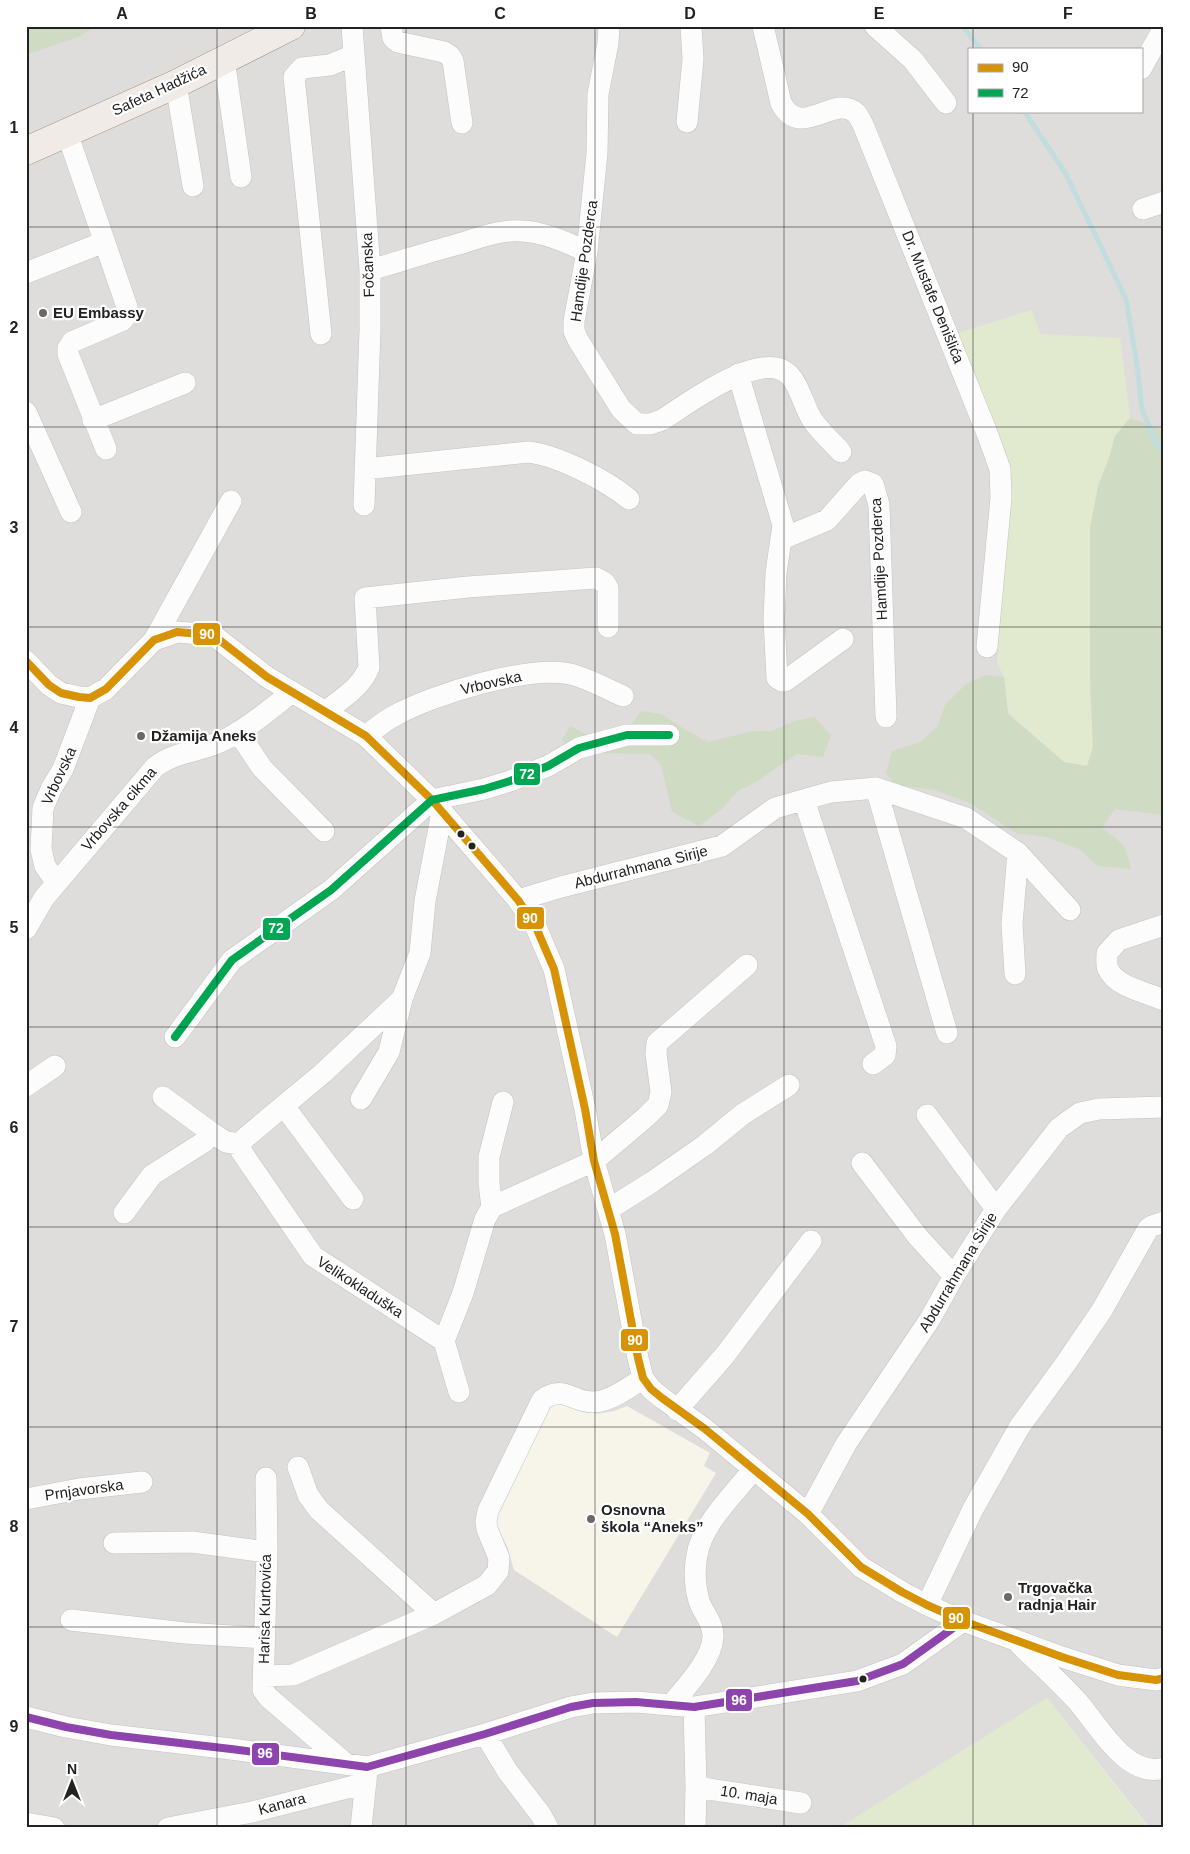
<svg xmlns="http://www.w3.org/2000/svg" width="1190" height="1854" font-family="Arial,sans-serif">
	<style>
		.residential { fill: #dfdddc; fill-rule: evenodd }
		.education { fill: #f7f4e9 }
		.grass { fill: #e1e9ce }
		.forest { fill: #d0dbc3 }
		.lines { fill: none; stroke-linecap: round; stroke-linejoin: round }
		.stream { stroke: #c2ddde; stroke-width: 5 }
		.minor-casing { stroke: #c3c2c1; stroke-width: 22 }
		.primary-casing { stroke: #a49789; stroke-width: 29 }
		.minor { stroke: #fdfcfc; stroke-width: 21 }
		.primary { stroke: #f1ebe8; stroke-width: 28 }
		.bus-1-casing { stroke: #fff; stroke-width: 11 }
		.bus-2-casing { stroke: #fff; stroke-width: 11 }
		.bus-3-casing { stroke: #fff; stroke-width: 11 }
		.bus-1 { stroke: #d79205; stroke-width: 8 }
		.bus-2 { stroke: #00a651; stroke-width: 8 }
		.bus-3 { stroke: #8e44ad; stroke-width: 8 }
		.grid { fill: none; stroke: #222; stroke-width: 1; stroke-opacity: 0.55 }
		.poi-dot { fill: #6a6968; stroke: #fff; stroke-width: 2 }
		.bus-dot { fill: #222; stroke: #fff; stroke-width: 2 }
		.labels { text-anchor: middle; stroke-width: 4.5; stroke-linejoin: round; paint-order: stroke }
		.street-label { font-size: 15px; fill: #222; stroke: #fff }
		.poi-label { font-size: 15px; font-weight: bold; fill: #222; stroke: #fff; text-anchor: start }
		.line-badge { stroke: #fff; stroke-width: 2 }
		.badge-label { font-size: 14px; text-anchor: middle; font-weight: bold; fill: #fff }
		.neatline { fill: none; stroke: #222; stroke-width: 2 }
		.grid-label { font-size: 16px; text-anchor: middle; font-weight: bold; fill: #222 }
	</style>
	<rect width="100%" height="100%" fill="#f0edeb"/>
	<path class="residential" d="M26 26H1164V1826H1148L1047 1698 839 1828H26ZM969 49H1141V111H969Z"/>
	<path class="education" d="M567 1401 596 1414 614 1411 627 1406 710 1453 704 1466 716 1473 617 1637 514 1570 507 1546 494 1522 546 1406Z"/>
	<path class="grass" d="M1031 310 1041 334 1120 338 1130 418 1115 436 1090 528V681L1093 747 1087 766 1064 762 1008 713 1004 677 997 663 1010 476 958 333Z
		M1047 1698 1147 1826H1164V1828H839Z"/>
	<path class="forest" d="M26 26H97L78 37 26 55Z
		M1130 418 1164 431V815L1115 809 1102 828C1121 842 1127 844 1131 869L1098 866 1079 849 1047 837 1016 833 972 804 935 790 895 785 886 773 892 751 920 742 937 727 945 705 966 684 986 675 1004 677 1008 714 1064 762 1087 766 1093 747 1090 681V528L1098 486 1109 458 1115 436Z
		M641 711 661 714 686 730 708 742 753 731H772L794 721 815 717 831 736 823 757 797 754 756 782 738 791 722 809 699 826 672 812 661 765 650 754 594 753 573 750 562 740 570 726 595 739 632 724Z"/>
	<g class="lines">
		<path class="stream" d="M962 26 981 49
			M1024 111 1066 174 1126 299 1137 365 1142 410 1157 444 1164 452"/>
		<g class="minor-casing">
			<path id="minor" d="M352 26 370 270V330L364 505
				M391 26 393 38 398 42 444 52 450 56 453 61 462 123
				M609 26 608 43 598 94 597 153 587 252 574 321V331L578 340 621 409 637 424H650L662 420C687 404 765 345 791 377 801 389 804 408 813 421 821 432 832 442 841 452
				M763 26 781 103C801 141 834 93 856 113 859 116 862 123 864 127L987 433 1000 469 1001 498 987 647
				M875 26 913 60 946 103
				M224 59 241 177
				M1141 69 1164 27
				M176 84 193 186
				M687 122 693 59 691 26
				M67 133 127 307V314L123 320 72 342 68 348V354L106 449
				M1143 209 1164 202
				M370 270C398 262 426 253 455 245 476 239 499 229 522 231 544 232 567 242 587 252
				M26 273 104 242
				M321 334 294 77 302 68 330 65 354 55
				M738 374 783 525 776 573 774 619 777 678 782 681H785L843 639
				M26 412 71 512
				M93 420 185 383
				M365 469 528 452C557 455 606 480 629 499
				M782 539 827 520 859 484 865 481 873 484 879 505 886 717
				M154 640 231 501
				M26 661 49 685 61 693 79 697 90 698 106 689 154 640 177 632 213 635 267 677 366 736 432 800 518 900 535 925 554 969 585 1109 594 1161 615 1234 638 1358 643 1378 651 1389 662 1398 705 1429 808 1514 861 1567 902 1592 927 1605 963 1621 1062 1657 1118 1675 1156 1680 1164 1678
				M325 712C341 699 362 687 369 667L365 598 468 587 596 578 605 583 608 588V627
				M238 732 262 768 324 831
				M366 736C375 729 384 721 394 716 431 695 532 663 574 675 591 680 607 689 623 696
				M876 788 947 1033
				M804 800 886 1046 885 1055 873 1064
				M57 883 45 866 41 849 43 808 51 789 63 769 90 698
				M518 900 561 887 722 846 775 808 831 792 876 788 966 818 1018 853 1070 910
				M1164 925 1119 940 1107 953C1107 958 1106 964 1108 969 1117 988 1146 992 1164 1000
				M26 929 44 898 155 767C174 752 198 752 220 742 246 730 269 710 291 693
				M1015 974 1012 924 1018 853
				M175 1037 232 960 331 890 432 800 484 789 510 781 548 766 579 748 627 735H669
				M26 1086 55 1066
				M163 1097 212 1133 226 1142 241 1144
				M361 1099 389 1052 402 999
				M284 1106 353 1199
				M927 1115 996 1209
				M241 1144 245 1138 323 1073 402 999 420 953 425 901 442 812
				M241 1144V1151L313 1256 444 1341
				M862 1163 918 1237 954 1276
				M492 1207 489 1183V1157L503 1102
				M609 1209 652 1182 705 1145 743 1114 789 1085
				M124 1213 152 1175 204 1142 212 1133
				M459 1392 444 1341 463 1293 485 1219 492 1207 594 1161 646 1117 658 1105 661 1092 656 1054 657 1043 747 965
				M677 1410 725 1355 811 1241
				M298 1467 308 1495 319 1510 434 1614
				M266 1478 267 1552 263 1690 268 1697 345 1763
				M26 1499 79 1489 142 1482
				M808 1514 846 1444 930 1319 954 1276 996 1209 1059 1128 1080 1113 1099 1109 1164 1107
				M114 1543 192 1542 267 1552
				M927 1605 973 1509 1020 1426 1066 1363 1102 1310 1148 1229 1152 1226 1164 1222
				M71 1620 185 1633 264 1638
				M1020 1645C1040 1664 1060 1682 1078 1702 1098 1725 1127 1779 1164 1768
				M264 1676 293 1675 434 1614 487 1585 498 1571 499 1558 487 1529 486 1521 488 1511 542 1400C565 1384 572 1403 594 1402 611 1401 630 1387 643 1378
				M671 1705C685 1688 712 1660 713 1637 714 1623 703 1613 699 1601 695 1587 694 1570 697 1555 702 1524 734 1494 753 1470
				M694 1707 696 1787 695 1828
				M26 1717 66 1727 111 1735 231 1749 367 1767 485 1734 571 1707 593 1703 636 1702 694 1707 857 1681 903 1664 963 1621
				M485 1734 508 1772 541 1815 548 1828
				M696 1787 801 1803
				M26 1823 54 1828
				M168 1828 252 1812 366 1783
				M361 1828 367 1771"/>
		</g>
		<g class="primary-casing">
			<path id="primary" d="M26 151 176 84 291 26"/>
		</g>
		<use href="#minor" class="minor"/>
		<use href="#primary" class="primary"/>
		<g class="bus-1-casing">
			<path id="bus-1" d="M26 661 49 685 61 693 79 697 90 698 106 689 154 640 177 632 213 635 267 677 366 736 432 800 518 900 535 925 554 969 585 1109 594 1161 615 1234 638 1358 643 1378 651 1389 662 1398 705 1429 808 1514 861 1567 902 1592 927 1605 963 1621 1062 1657 1118 1675 1156 1680 1164 1678"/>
		</g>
		<g class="bus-2-casing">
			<path id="bus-2" d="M175 1037 232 960 331 890 432 800 484 789 510 781 548 766 579 748 627 735H669"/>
		</g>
		<g class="bus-3-casing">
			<path id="bus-3" d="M26 1717 66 1727 111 1735 231 1749 367 1767 485 1734 571 1707 593 1703 636 1702 694 1707 857 1681 903 1664 963 1621"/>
		</g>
		<use href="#bus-1" class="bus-1"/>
		<use href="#bus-2" class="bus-2"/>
		<use href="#bus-3" class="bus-3"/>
	</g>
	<path class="grid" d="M217 26V1828M406 26V1828M595 26V1828M784 26V1828M973 26V49M973 111V1828M26 227H1164M26 427H1164M26 627H1164M26 827H1164M26 1027H1164M26 1227H1164M26 1427H1164M26 1627H1164"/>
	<g class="poi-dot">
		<circle cx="43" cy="313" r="5"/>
		<circle cx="141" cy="736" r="5"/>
		<circle cx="591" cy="1519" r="5"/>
		<circle cx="1008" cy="1597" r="5"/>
	</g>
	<g class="bus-dot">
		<circle cx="461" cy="834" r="4.5"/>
		<circle cx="472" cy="846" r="4.5"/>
		<circle cx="863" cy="1679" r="4.5"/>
	</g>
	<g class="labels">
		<g class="street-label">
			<text transform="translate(159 90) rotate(-25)" y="5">Safeta Hadžića</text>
			<text transform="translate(584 261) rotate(-82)" y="5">Hamdije Pozderca</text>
			<text transform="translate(368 265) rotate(-92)" y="5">Fočanska</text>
			<text transform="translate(933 297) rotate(68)" y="5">Dr. Mustafe Denišlića</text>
			<text transform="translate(879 559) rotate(-93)" y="5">Hamdije Pozderca</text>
			<text transform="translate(491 683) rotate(-13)" y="5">Vrbovska</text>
			<text transform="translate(59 776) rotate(-65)" y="5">Vrbovska</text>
			<text transform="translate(119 809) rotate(-49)" y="5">Vrbovska cikma</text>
			<text transform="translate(641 867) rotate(-14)" y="5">Abdurrahmana Sirije</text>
			<text transform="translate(958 1272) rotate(-59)" y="5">Abdurrahmana Sirije</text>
			<text transform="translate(360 1287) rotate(33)" y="5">Velikokladuška</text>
			<text transform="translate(84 1490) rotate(-8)" y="5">Prnjavorska</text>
			<text transform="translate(265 1609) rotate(-89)" y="5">Harisa Kurtovića</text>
			<text transform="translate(749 1795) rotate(9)" y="5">10. maja</text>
			<text transform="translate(282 1804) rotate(-15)" y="5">Kanara</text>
		</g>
		<g class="poi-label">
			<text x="53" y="318">EU Embassy</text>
			<text x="151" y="741">Džamija Aneks</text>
			<text x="601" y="1515">Osnovna<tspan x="601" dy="17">škola “Aneks”</tspan></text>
			<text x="1018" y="1593">Trgovačka<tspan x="1018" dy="17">radnja Hair</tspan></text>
		</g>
	</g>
	<g class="line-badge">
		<rect x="192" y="622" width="29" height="24" rx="5" fill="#d79205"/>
		<rect x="513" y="762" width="28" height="24" rx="5" fill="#00a651"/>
		<rect x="516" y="906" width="29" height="24" rx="5" fill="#d79205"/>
		<rect x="262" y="917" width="29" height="24" rx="5" fill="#00a651"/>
		<rect x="620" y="1328" width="29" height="24" rx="5" fill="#d79205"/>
		<rect x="942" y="1606" width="29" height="24" rx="5" fill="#d79205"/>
		<rect x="725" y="1688" width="28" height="24" rx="5" fill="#8e44ad"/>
		<rect x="251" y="1742" width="29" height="24" rx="5" fill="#8e44ad"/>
	</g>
	<g class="badge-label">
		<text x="207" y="639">90</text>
		<text x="527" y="779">72</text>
		<text x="530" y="923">90</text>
		<text x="276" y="933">72</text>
		<text x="635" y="1345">90</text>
		<text x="956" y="1623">90</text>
		<text x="739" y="1705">96</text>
		<text x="265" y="1758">96</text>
	</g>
	<rect width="1190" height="1854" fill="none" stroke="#ffffff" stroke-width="55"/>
	<rect x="968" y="48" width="175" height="65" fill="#ffffff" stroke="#a7a7a7"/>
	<rect x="978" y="64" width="25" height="8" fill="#d79205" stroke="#a7a7a7"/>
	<text x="1012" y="72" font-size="15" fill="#222222">90</text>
	<rect x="978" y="89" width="25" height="8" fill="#00a651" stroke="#a7a7a7"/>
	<text x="1012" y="98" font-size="15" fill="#222222">72</text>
	<g transform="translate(72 1782)" stroke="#ffffff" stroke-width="4" paint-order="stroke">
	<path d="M0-4L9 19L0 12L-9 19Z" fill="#222222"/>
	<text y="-8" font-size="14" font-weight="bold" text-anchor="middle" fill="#222222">N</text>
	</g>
	<rect x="28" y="28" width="1134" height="1798" class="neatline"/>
	<g class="grid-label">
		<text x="122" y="19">A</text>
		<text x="311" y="19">B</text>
		<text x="500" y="19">C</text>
		<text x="690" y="19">D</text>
		<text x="879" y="19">E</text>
		<text x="1068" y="19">F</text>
		<text x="14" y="133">1</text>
		<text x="14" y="333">2</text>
		<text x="14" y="533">3</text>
		<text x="14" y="733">4</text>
		<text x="14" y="933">5</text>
		<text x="14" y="1133">6</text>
		<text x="14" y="1332">7</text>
		<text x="14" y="1532">8</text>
		<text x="14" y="1732">9</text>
	</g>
</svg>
